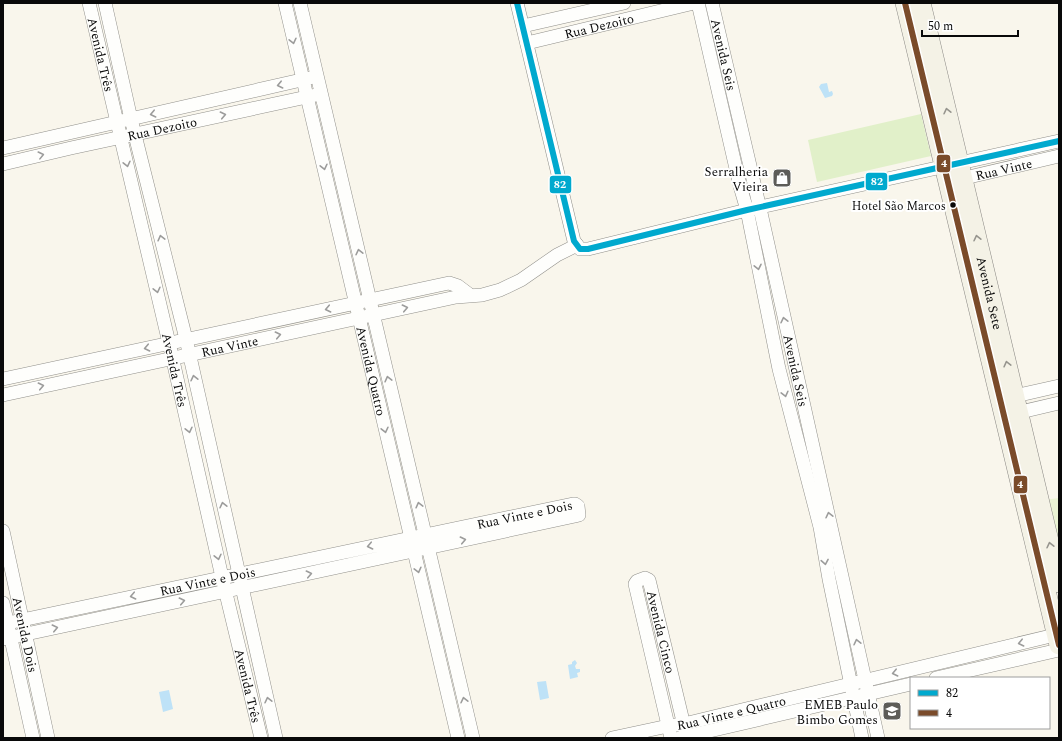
<svg xmlns="http://www.w3.org/2000/svg" width="1062" height="741" font-family="Spectral,serif">
	<style>
		.green { fill: #e1f0c9 }
		.pitch { fill: #ebf4d4 }
		.water { fill: #bee2f7 }
		.lines { fill: none; stroke-linecap: round; stroke-linejoin: round }
		.street-casing { stroke: #91908b; stroke-width: 14 }
		.secondary-casing { stroke: #888682; stroke-width: 20 }
		.street { stroke: #fefefc; stroke-width: 13 }
		.secondary { stroke: #f4f2e6; stroke-width: 19 }
		.bus-1-casing { stroke: #fff; stroke-width: 9 }
		.bus-2-casing { stroke: #fff; stroke-width: 9 }
		.bus-1 { stroke: #00a9ce; stroke-width: 6 }
		.bus-2 { stroke: #7a4b2a; stroke-width: 6 }
		.oneway { stroke: #9c9c9b }
		.oneway2 { stroke: #96958e }
		.bus-dot { fill: #090909; stroke: #fff; stroke-width: 1.5 }
		.labels { text-anchor: middle; stroke-width: 4; stroke-linejoin: round; paint-order: stroke }
		.bus-label { font-size: 12px; fill: #090909; stroke: #fff; text-anchor: end }
		.street-label { font-size: 13px; fill: #090909; stroke: #fff }
		.poi-label { font-size: 13px; fill: #090909; stroke: #fff; text-anchor: end }
		.line-badge { stroke: #fff; stroke-width: 1.5 }
		.badge-label { font-size: 11px; text-anchor: middle; font-weight: bold; fill: #fff }
	</style>
	<rect width="100%" height="100%" fill="#f9f6ec"/>
	<path class="green" d="M921 114 931 156 817 182 808 140Z"/>
	<path class="pitch" d="M1059 498V564L1044 500Z"/>
	<path class="water" d="M827 83 829 92 832 91 833 94 832 96 825 98 819 87 821 84Z
		M575 660 577 663 575 666 576 669H580V672L577 673 578 677 570 679 568 665 572 664V662Z
		M546 681 549 698 540 700 537 682Z
		M169 690 173 709 163 712 159 692Z"/>
	<g class="lines">
		<g class="street-casing">
			<g id="street">
				<path id="s1" d="M89 3 169 343 222 577 261 738"/>
				<path d="M105 3 131 119 186 339 276 738"/>
				<path id="s2" d="M285 3 458 738"/>
				<path d="M300 3 473 738"/>
				<path d="M517 3 574 241 580 249H588L747 210 1059 141"/>
				<path d="M698 3 740 186 747 210 779 369 820 527 829 579 862 738"/>
				<path id="s3" d="M712 3 761 213 878 738"/>
				<path d="M523 26 624 3"/>
				<path id="s4" d="M527 43 694 3"/>
				<path d="M3 148 310 78"/>
				<path id="s5" d="M3 164 71 148 316 95"/>
				<path id="s6" d="M956 180 1059 156"/>
				<path d="M3 379 449 283 458 286 470 295"/>
				<path id="s7" d="M3 395 456 297 482 295 500 290 521 280 557 255 577 245"/>
				<path d="M1006 398 1059 386"/>
				<path d="M1012 414 1059 403"/>
				<path id="s8" d="M3 531 48 738"/>
				<path d="M3 603 33 738"/>
				<path id="s9" d="M3 624 573 504H575L578 506 579 515 575 516 3 639"/>
				<path d="M936 678 1059 650"/>
				<path id="s10" d="M612 738 668 726 684 724 1059 634"/>
				<path id="s11" d="M671 738 635 584 637 581 645 578 649 580 687 738"/>
				<path d="M679 738 911 684"/>
			</g>
		</g>
		<g class="secondary-casing">
			<g id="secondary">
				<path d="M905 3 1059 645"/>
				<path id="s12" d="M921 3 1059 583"/>
			</g>
		</g>
		<use href="#street" class="street"/>
		<use href="#secondary" class="secondary"/>
		<g class="bus-1-casing">
			<path id="bus-1" d="M517 3 574 241 580 249H588L747 210 1059 141"/>
		</g>
		<g class="bus-2-casing">
			<path id="bus-2" d="M905 3 1059 645"/>
		</g>
		<use href="#bus-1" class="bus-1"/>
		<use href="#bus-2" class="bus-2"/>
	</g>
	<defs><path id="oneway-chevron" d="M-2-3.5L2.5 0L-2 3.5" fill="none" stroke-width="1.6" stroke-linecap="round" stroke-linejoin="round"/></defs>
	<g class="oneway">
		<use href="#oneway-chevron" transform="translate(293 41) rotate(77)"/>
		<use href="#oneway-chevron" transform="translate(280 85) rotate(167)"/>
		<use href="#oneway-chevron" transform="translate(153 114) rotate(167)"/>
		<use href="#oneway-chevron" transform="translate(223 115) rotate(-12)"/>
		<use href="#oneway-chevron" transform="translate(41 155) rotate(-14)"/>
		<use href="#oneway-chevron" transform="translate(127 164) rotate(77)"/>
		<use href="#oneway-chevron" transform="translate(324 167) rotate(77)"/>
		<use href="#oneway-chevron" transform="translate(161 238) rotate(-104)"/>
		<use href="#oneway-chevron" transform="translate(359 252) rotate(-103)"/>
		<use href="#oneway-chevron" transform="translate(758 267) rotate(78)"/>
		<use href="#oneway-chevron" transform="translate(157 290) rotate(77)"/>
		<use href="#oneway-chevron" transform="translate(405 308) rotate(-12)"/>
		<use href="#oneway-chevron" transform="translate(328 309) rotate(168)"/>
		<use href="#oneway-chevron" transform="translate(784 320) rotate(-103)"/>
		<use href="#oneway-chevron" transform="translate(278 335) rotate(-12)"/>
		<use href="#oneway-chevron" transform="translate(147 348) rotate(168)"/>
		<use href="#oneway-chevron" transform="translate(194 378) rotate(-103)"/>
		<use href="#oneway-chevron" transform="translate(388 379) rotate(-104)"/>
		<use href="#oneway-chevron" transform="translate(41 386) rotate(-12)"/>
		<use href="#oneway-chevron" transform="translate(785 394) rotate(76)"/>
		<use href="#oneway-chevron" transform="translate(189 430) rotate(77)"/>
		<use href="#oneway-chevron" transform="translate(385 430) rotate(77)"/>
		<use href="#oneway-chevron" transform="translate(223 505) rotate(-103)"/>
		<use href="#oneway-chevron" transform="translate(419 505) rotate(-104)"/>
		<use href="#oneway-chevron" transform="translate(829 515) rotate(-103)"/>
		<use href="#oneway-chevron" transform="translate(463 540) rotate(-12)"/>
		<use href="#oneway-chevron" transform="translate(370 546) rotate(168)"/>
		<use href="#oneway-chevron" transform="translate(218 557) rotate(77)"/>
		<use href="#oneway-chevron" transform="translate(825 562) rotate(80)"/>
		<use href="#oneway-chevron" transform="translate(418 570) rotate(76)"/>
		<use href="#oneway-chevron" transform="translate(309 574) rotate(-12)"/>
		<use href="#oneway-chevron" transform="translate(133 596) rotate(168)"/>
		<use href="#oneway-chevron" transform="translate(182 601) rotate(-12)"/>
		<use href="#oneway-chevron" transform="translate(55 628) rotate(-13)"/>
		<use href="#oneway-chevron" transform="translate(857 642) rotate(-103)"/>
		<use href="#oneway-chevron" transform="translate(1021 643) rotate(167)"/>
		<use href="#oneway-chevron" transform="translate(895 673) rotate(167)"/>
		<use href="#oneway-chevron" transform="translate(268 700) rotate(-103)"/>
		<use href="#oneway-chevron" transform="translate(464 700) rotate(-103)"/>
	</g>
	<g class="oneway2">
		<use href="#oneway-chevron" transform="translate(947 111) rotate(-103)"/>
		<use href="#oneway-chevron" transform="translate(977 238) rotate(-103)"/>
		<use href="#oneway-chevron" transform="translate(1007 364) rotate(-104)"/>
		<use href="#oneway-chevron" transform="translate(1050 545) rotate(-103)"/>
	</g>
	<defs>
		<g id="shop-square" transform="scale(1)"><rect x="-9" y="-9" width="18" height="18" rx="4" fill="#5d5c58" stroke="#fff"/><path d="M-5-2.5h2.3a2.7 3.5 0 0 1 5.4 0H5L5.5 6h-11ZM-1.5-2.5h3a1.5 2.3 0 0 0-3 0Z" fill="#fff"/></g>
		<g id="school-square" transform="scale(1)"><rect x="-9" y="-9" width="18" height="18" rx="4" fill="#5d5c58" stroke="#fff"/><path d="M0-5L7-2L0 1L-7-2ZM-4 1L0 2.5L4 1V4Q0 6-4 4Z" fill="#fff"/></g>
	</defs>
	<g fill-rule="evenodd">
		<use href="#shop-square" x="782" y="178"/>
		<use href="#school-square" x="892" y="711"/>
	</g>
	<circle class="bus-dot" cx="953" cy="205" r="3.5"/>
	<g class="labels">
		<g class="bus-label">
			<text x="946" y="210">Hotel São Marcos</text>
		</g>
		<g class="street-label">
			<text dy="5" stroke="none"><textPath href="#s4" startOffset="74">Rua Dezoito</textPath></text>
			<text dy="5" stroke="none"><textPath href="#s1" startOffset="53">Avenida Três</textPath></text>
			<text dy="5" stroke="none"><textPath href="#s3" startOffset="53">Avenida Seis</textPath></text>
			<text dy="5" stroke="none"><textPath href="#s5" startOffset="163">Rua Dezoito</textPath></text>
			<text dy="5" stroke="none"><textPath href="#s6" startOffset="49">Rua Vinte</textPath></text>
			<text dy="5" stroke="none"><textPath href="#s12" startOffset="298">Avenida Sete</textPath></text>
			<text dy="5" stroke="none"><textPath href="#s7" startOffset="232">Rua Vinte</textPath></text>
			<text dy="5" stroke="none"><textPath href="#s1" startOffset="377">Avenida Três</textPath></text>
			<text dy="5" stroke="none"><textPath href="#s3" startOffset="377">Avenida Seis</textPath></text>
			<text dy="5" stroke="none"><textPath href="#s2" startOffset="378">Avenida Quatro</textPath></text>
			<text dy="5" stroke="none"><textPath href="#s9" startOffset="533">Rua Vinte e Dois</textPath></text>
			<text dy="5" stroke="none"><textPath href="#s9" startOffset="209">Rua Vinte e Dois</textPath></text>
			<text dy="5" stroke="none"><textPath href="#s11" startOffset="228">Avenida Cinco</textPath></text>
			<text dy="5" stroke="none"><textPath href="#s8" startOffset="106">Avenida Dois</textPath></text>
			<text dy="5" stroke="none"><textPath href="#s1" startOffset="701">Avenida Três</textPath></text>
			<text dy="5" stroke="none"><textPath href="#s10" startOffset="122">Rua Vinte e Quatro</textPath></text>
		</g>
		<g class="poi-label">
			<text x="768" y="176">Serralheria<tspan x="768" dy="15">Vieira</tspan></text>
			<text x="878" y="709">EMEB Paulo<tspan x="878" dy="15">Bimbo Gomes</tspan></text>
		</g>
	</g>
	<g class="line-badge">
		<rect x="936" y="154" width="15" height="19" rx="4" fill="#7a4b2a"/>
		<rect x="865" y="172" width="23" height="19" rx="4" fill="#00a9ce"/>
		<rect x="549" y="175" width="23" height="19" rx="4" fill="#00a9ce"/>
		<rect x="1013" y="475" width="15" height="19" rx="4" fill="#7a4b2a"/>
	</g>
	<g class="badge-label">
		<text x="944" y="167">4</text>
		<text x="877" y="185">82</text>
		<text x="560" y="188">82</text>
		<text x="1020" y="488">4</text>
	</g>
	<rect width="1062" height="741" fill="none" stroke="#090909" stroke-width="8"/>
	<rect x="910" y="677" width="140" height="52" fill="#ffffff" stroke="#9d9d9d"/>
	<rect x="918" y="690" width="20" height="6" fill="#00a9ce" stroke="#9d9d9d"/>
	<text x="946" y="697" font-size="12" fill="#090909">82</text>
	<rect x="918" y="710" width="20" height="6" fill="#7a4b2a" stroke="#9d9d9d"/>
	<text x="946" y="717" font-size="12" fill="#090909">4</text>
	<path d="M922 30v6h96v-6" fill="none" stroke="#090909" stroke-width="2"/>
	<text x="928" y="30" font-size="12" fill="#090909" stroke="#ffffff" stroke-width="3" paint-order="stroke">50 m</text>
</svg>
